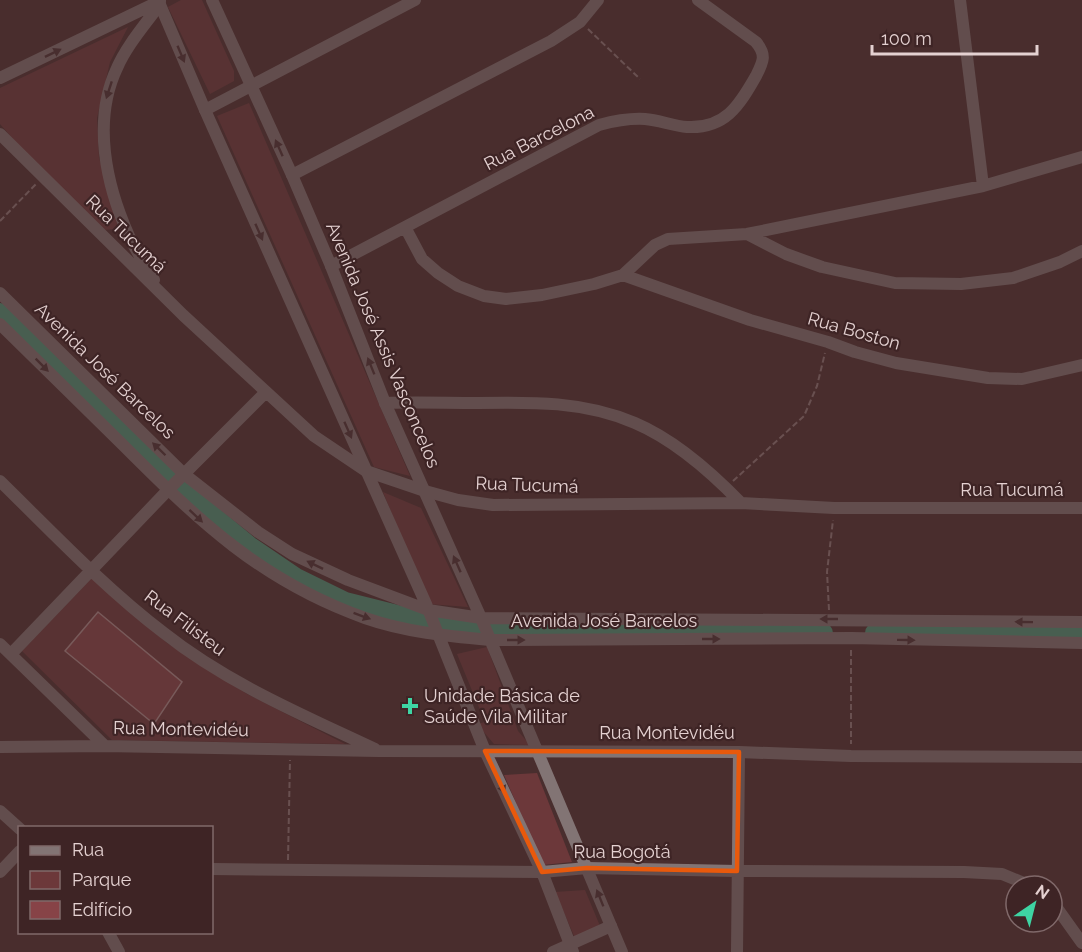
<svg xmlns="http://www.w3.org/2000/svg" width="1082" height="952" font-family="Raleway,sans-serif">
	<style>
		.green { fill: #6c383a }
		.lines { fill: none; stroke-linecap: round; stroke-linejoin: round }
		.river { stroke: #48997b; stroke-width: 20 }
		.building { fill: #874347; stroke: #b19090; stroke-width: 1.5 }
		.path { stroke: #917a7a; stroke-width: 2; stroke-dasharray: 6 3; stroke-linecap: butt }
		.minor { stroke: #827474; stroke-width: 12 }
		.tertiary { stroke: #827474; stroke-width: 12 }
		.oneway { fill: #483031 }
		.marked { fill: none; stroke: #e8590c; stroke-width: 4.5; stroke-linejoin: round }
		.poi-dot { fill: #3ed4a3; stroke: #3e2425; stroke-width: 2 }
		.labels { text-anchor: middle; stroke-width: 4.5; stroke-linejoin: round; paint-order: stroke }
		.street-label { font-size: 18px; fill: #e4d1d1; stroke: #3e2425 }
		.poi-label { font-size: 18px; fill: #e4d1d1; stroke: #3e2425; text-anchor: start }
	</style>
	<rect width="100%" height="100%" fill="#492e2e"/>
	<path class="green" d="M181 0H202L234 71V81L210 94 168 7Z
		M128 27 110 62 97 118 99 158 118 217 116 229 103 230 44 174 0 124V88Z
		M249 103 410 476 374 467 217 116Z
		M383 492 421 508 468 607 429 604Z
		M92 578 167 643 247 694 345 744 112 740 22 651Z
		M487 647 518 731 530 745 494 744 477 724 485 722 457 654Z
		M537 773 572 862 543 865 504 775Z
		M585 890 600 926 575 938 555 892Z"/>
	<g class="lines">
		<path class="river" d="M0 313 133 442 202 507 249 546 296 578 345 602 441 626 472 631 823 633
			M875 633 1082 635"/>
	</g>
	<path class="building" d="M98 612 182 682 154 724 65 651Z"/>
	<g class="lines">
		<path class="path" d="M588 29 640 79
			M0 221 36 184
			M733 481 804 416 817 386 825 353
			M829 610 827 572 833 520
			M851 650V744
			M288 860 290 760"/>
		<path class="minor" d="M960 0 983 186
			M0 78 160 1
			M205 110 415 0
			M0 134 183 315 314 436 366 471 425 491 458 500 493 505 741 503 834 508H1082
			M292 175 551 41 580 22 598 0
			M405 227 422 259 438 273 458 286 484 296 506 299 542 295 594 284 623 275 655 245 668 239 747 234 983 186 1082 157
			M747 234 786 254 822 267 895 283 961 284 1013 278 1060 262 1082 251
			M331 266 599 125C614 121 629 118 645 119 659 120 673 126 687 127 725 129 739 106 756 76 763 62 767 55 756 42L698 0
			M623 275 750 320 828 342 855 352 896 363 988 378 1022 379 1082 365
			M154 280C146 266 136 251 129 236 106 185 92 121 117 68 127 45 145 25 160 4
			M385 403C416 402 446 403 477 403 532 402 584 401 635 423 675 440 711 472 741 503
			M0 481C53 533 105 588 164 633 227 683 303 715 375 749
			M0 644 105 746
			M11 654 168 490 266 392
			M0 747 105 746 379 751 739 752 851 756 1082 757
			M0 811 20 829
			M212 869 542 872 587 868 737 871 964 872 1002 874 1031 886
			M0 872 20 851
			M1052 901 1082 943
			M108 932 119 952
			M553 952 611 926
			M737 952 739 752"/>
		<path class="tertiary" d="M158 0 205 110 426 604 485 751 542 872 573 952
			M212 0 292 175 331 266 385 403 481 618 622 952
			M0 293 184 474 258 532 292 554 348 580 428 610 481 618 1082 622
			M0 324C41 364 82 405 123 445 199 521 261 581 365 618 405 632 447 636 490 640L851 638 1082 643"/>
	</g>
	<defs><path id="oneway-solid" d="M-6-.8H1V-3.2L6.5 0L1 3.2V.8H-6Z" transform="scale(1.5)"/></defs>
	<g class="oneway">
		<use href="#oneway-solid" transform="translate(53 53) rotate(-26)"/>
		<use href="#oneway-solid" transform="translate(181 54) rotate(67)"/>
		<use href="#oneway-solid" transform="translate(109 90) rotate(108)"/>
		<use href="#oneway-solid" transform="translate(279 148) rotate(-114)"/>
		<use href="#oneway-solid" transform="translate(259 232) rotate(66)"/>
		<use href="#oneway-solid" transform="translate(42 365) rotate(45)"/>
		<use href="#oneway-solid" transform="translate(371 366) rotate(-112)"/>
		<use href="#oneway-solid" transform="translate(348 430) rotate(66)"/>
		<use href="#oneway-solid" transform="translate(159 449) rotate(-136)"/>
		<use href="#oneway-solid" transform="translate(196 516) rotate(43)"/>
		<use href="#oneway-solid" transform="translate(457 564) rotate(-114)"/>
		<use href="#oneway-solid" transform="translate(315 565) rotate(-154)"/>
		<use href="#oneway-solid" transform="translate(362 616) rotate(20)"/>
		<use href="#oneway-solid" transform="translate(829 619) rotate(-180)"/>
		<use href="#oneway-solid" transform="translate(1024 622) rotate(-179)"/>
		<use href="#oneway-solid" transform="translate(711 639)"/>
		<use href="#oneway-solid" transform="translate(516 640)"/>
		<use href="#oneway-solid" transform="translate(906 640) rotate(1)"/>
		<use href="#oneway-solid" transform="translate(501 785) rotate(65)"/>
		<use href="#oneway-solid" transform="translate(600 898) rotate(-112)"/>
	</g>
	<path d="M0 0H1082V952H0ZM485 751 739 752 737 871 587 868 542 872Z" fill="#492e2e" fill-opacity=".55" fill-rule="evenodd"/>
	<path class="marked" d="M485 751 739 752 737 871 587 868 542 872Z"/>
	<path class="poi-dot" d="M407 697h6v6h6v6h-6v6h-6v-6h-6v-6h6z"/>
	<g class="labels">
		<g class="street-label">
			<text transform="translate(539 138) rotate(-27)" y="6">Rua Barcelona</text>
			<text transform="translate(126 234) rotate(44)" y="6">Rua Tucumá</text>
			<text transform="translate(854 331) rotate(16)" y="6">Rua Boston</text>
			<text transform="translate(383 345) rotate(67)" y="6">Avenida José Assis Vasconcelos</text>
			<text transform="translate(105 371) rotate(44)" y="6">Avenida José Barcelos</text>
			<text transform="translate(527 485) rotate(2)" y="6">Rua Tucumá</text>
			<text x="1012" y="496">Rua Tucumá</text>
			<text x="604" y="627">Avenida José Barcelos</text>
			<text transform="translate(185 623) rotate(37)" y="6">Rua Filisteu</text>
			<text transform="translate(181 729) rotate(1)" y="6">Rua Montevidéu</text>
			<text x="667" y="739">Rua Montevidéu</text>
			<text x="622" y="858">Rua Bogotá</text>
		</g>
		<g class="poi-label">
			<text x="424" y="702">Unidade Básica de<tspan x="424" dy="21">Saúde Vila Militar</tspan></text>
		</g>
	</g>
	<rect x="18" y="826" width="195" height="108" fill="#3e2425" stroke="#80696a" stroke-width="1.5"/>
	<rect x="30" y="846" width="30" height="9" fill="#827474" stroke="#80696a" stroke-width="1.5"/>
	<text x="72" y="856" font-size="18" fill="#e4d1d1">Rua</text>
	<rect x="30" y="871" width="30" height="18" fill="#6c383a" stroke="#80696a" stroke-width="1.5"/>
	<text x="72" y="886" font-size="18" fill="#e4d1d1">Parque</text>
	<rect x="30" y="901" width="30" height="18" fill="#874347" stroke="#80696a" stroke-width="1.5"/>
	<text x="72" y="916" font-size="18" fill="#e4d1d1">Edifício</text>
	<g transform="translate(1034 904) rotate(35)"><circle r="28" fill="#3e2425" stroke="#80696a" stroke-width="1.5"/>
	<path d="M0-4.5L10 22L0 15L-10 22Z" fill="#3ed4a3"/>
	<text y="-9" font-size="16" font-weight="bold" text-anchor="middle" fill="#e4d1d1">N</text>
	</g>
	<path d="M872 45v9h165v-9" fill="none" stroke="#e4d1d1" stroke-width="3"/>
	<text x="881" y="45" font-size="18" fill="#e4d1d1" stroke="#3e2425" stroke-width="4.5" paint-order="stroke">100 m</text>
</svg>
